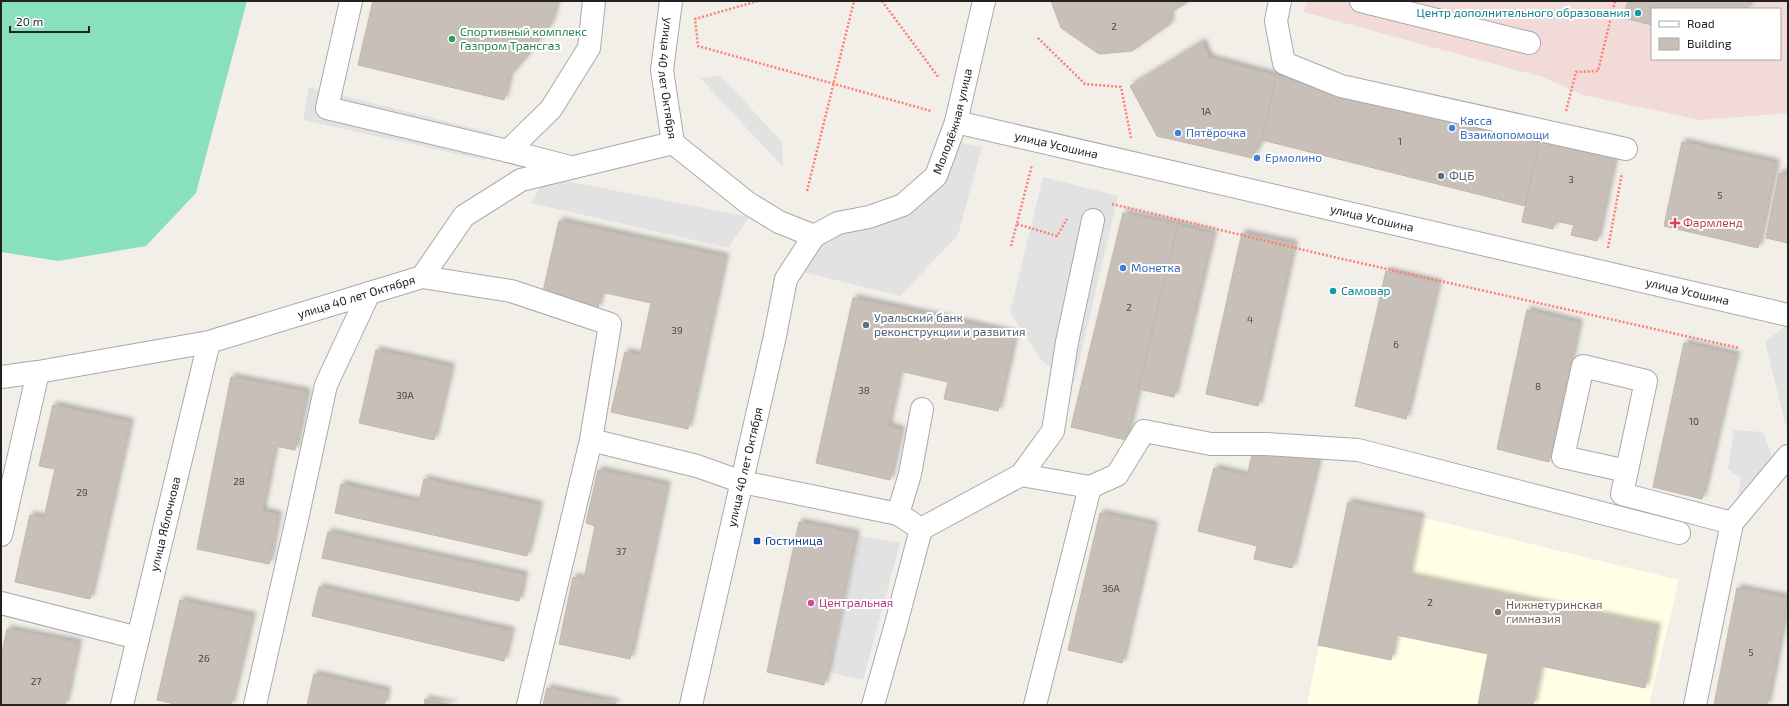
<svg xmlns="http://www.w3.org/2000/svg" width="1789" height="706" font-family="'Exo 2',sans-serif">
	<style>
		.commercial { fill: #f2dad9; fill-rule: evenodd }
		.education { fill: #ffffe5 }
		.pitch { fill: #88e0be }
		.parking { fill: #e2e2e2 }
		.building { fill: #c7bfb8; stroke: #c4b6ab; filter: url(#shadow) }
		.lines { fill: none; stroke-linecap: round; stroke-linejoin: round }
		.minor-casing { stroke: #a9a9a9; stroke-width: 24 }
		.path { stroke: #fa8072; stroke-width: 2.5; stroke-dasharray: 2 2; stroke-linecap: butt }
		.minor { stroke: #fff; stroke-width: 22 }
		.culture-dot { fill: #0f9aa8; stroke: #fff; stroke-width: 1.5 }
		.leisure-dot { fill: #2e9e5b; stroke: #fff; stroke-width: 1.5 }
		.shop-dot { fill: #3f7fe0; stroke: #fff; stroke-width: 1.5 }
		.service-dot { fill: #5c6f8a; stroke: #fff; stroke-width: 1.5 }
		.health-dot { fill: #e0444e; stroke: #fff; stroke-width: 1.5 }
		.transit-dot { fill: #1a4fb4; stroke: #fff; stroke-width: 1.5 }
		.hotel-dot { fill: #d1479c; stroke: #fff; stroke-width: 1.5 }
		.education-dot { fill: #8d6e63; stroke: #fff; stroke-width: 1.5 }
		.labels { text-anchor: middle; stroke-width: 4; stroke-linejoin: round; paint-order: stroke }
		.number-label { font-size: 10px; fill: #4b4948 }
		.culture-label { font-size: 12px; fill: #0d838f; stroke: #fff; text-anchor: end }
		.leisure-label { font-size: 12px; fill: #27864d; stroke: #fff; text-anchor: start }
		.street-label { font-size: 12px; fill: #222; stroke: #fff }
		.shop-label { font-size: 12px; fill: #366cbe; stroke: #fff; text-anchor: start }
		.service-label { font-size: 12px; fill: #4e5e75; stroke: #fff; text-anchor: start }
		.health-label { font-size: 12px; fill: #be3a42; stroke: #fff; text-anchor: start }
		.transit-label { font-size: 12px; fill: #164399; stroke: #fff; text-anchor: start }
		.hotel-label { font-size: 12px; fill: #b23c85; stroke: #fff; text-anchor: start }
		.education-label { font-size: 12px; fill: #785e54; stroke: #fff; text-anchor: start }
	</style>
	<defs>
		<filter id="shadow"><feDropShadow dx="3.5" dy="-3.5" stdDeviation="2" flood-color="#0004"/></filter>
	</defs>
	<rect width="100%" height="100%" fill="#f2efe9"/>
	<path class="commercial" d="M1307 1H1788V113L1700 120 1583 95 1542 77 1304 12ZM1652 9H1780V59H1652Z"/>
	<path class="education" d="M1348 502 1421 517 1679 580 1649 705H1307Z"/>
	<path class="pitch" d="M1 1H247L196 193 146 246 58 261 1 252Z"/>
	<path class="parking" d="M721 76 782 142 783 167 700 78Z
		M309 87 493 133 485 160 303 120Z
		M949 140 982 147 958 235 900 296 799 271 814 236 903 205Z
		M546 177 749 217 728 248 531 203Z
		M1043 177 1118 196 1074 383 1042 361 1010 312Z
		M1788 324V434L1765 342Z
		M1734 430 1763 432 1777 469 1732 523 1741 479 1728 469Z
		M860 536 900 543 863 680 829 672Z"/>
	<path class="building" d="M373 1H557L551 23 529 54 509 77 504 100 358 65Z
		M1051 1H1189L1170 13V24L1132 51 1099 54 1061 28Z
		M1628 1H1749L1747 9H1652V25L1624 18Z
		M1202 42 1209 58 1276 76 1262 140 1252 158 1157 136 1130 86Z
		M1276 76 1539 143 1525 206 1262 140Z
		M1541 135 1616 151 1597 241 1571 235 1574 225 1555 221 1553 229 1522 222Z
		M1682 142 1776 163 1758 248 1664 226Z
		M1779 173 1788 175V243L1766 238Z
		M1123 213 1178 225 1126 440 1071 427Z
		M559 221 725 257 688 429 611 412 625 352 640 355 651 303 601 292 598 308 542 296Z
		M1178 225 1213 234 1174 397 1138 389Z
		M1242 233 1294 244 1258 406 1206 394Z
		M1386 271 1438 283 1406 419 1355 406Z
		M853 298 1015 334 998 411 944 399 948 382 900 371 888 426 901 430 890 480 816 463Z
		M1527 310 1579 323 1549 462 1497 449Z
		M1684 343 1736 355 1702 499 1653 487Z
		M376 350 451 367 434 440 359 423Z
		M231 377 307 392 295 450 275 446 262 511 278 515 269 564 197 549Z
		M53 405 130 422 90 599 15 582 30 515 44 518 55 469 39 466Z
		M1277 447 1319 457 1292 568 1254 559 1257 546 1198 531 1214 468 1247 476 1253 451 1275 456Z
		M598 470 667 485 630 659 559 644 573 577 584 579 595 526 586 523Z
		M424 479 539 505 527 556 335 513 341 484 419 502Z
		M1348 502 1421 517 1409 576 1657 627 1645 688 1541 666 1533 705H1478L1488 654 1396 635 1391 660 1318 645Z
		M1100 513 1154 525 1122 663 1068 650Z
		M799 522 856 534 824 685 767 672Z
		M328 532 524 575 519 601 322 558Z
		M319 587 511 631 504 661 312 616Z
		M1737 588 1788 598 1767 705H1714Z
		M180 600 252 616 231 705H179L157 700Z
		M7 629 78 643 65 705H1V657Z
		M314 674 387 691 384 705H307Z
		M547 688 616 703V705H543Z
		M425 699 454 705H424Z"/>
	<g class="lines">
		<g class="minor-casing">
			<g id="minor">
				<path d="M351 1 327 108 508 151 570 167"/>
				<path id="s1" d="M671 1 662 70 673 143"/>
				<path d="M1280 1 1276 21 1284 63 1341 86 1626 149"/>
				<path d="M1361 1 1529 43"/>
				<path id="s2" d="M956 122 1788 315"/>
				<path d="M673 143 748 203 779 222 814 236"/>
				<path d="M508 151 551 109 589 48 594 1"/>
				<path d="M422 277 511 291 610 324 591 440 697 466 742 482 898 514 921 529 896 624 873 705"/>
				<path id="s3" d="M1 377 38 372 209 342 422 277 464 216 521 180 673 143"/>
				<path d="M1627 471 1563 457 1583 366 1646 381 1622 494 1732 523"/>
				<path d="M1021 475 1090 487 1035 705"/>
				<path d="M1090 487 1117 475 1144 431 1211 444H1266L1358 450 1679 533"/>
				<path d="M898 514 910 474 922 409"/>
				<path d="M921 529 1021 475 1053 431 1067 342 1093 220"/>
				<path d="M1 535 38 372"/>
				<path d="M1 603 138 638"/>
				<path id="s4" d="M122 705 209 342"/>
				<path d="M255 705 297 519 326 385 369 293"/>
				<path d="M528 705 591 440"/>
				<path id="s5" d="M691 705 775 336 786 279 814 236 838 223 869 217 903 205 936 176 956 122 984 1"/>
				<path d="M1695 705 1732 523 1788 456"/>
			</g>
		</g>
		<path class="path" d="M758 1 695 19 698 46 931 111
			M882 1 939 78
			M1038 38 1085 84 1121 87 1131 138
			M1566 111 1576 72 1598 71 1615 1
			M807 191 854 1
			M1112 204 1329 256 1739 348
			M1017 224 1057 236 1067 219
			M1011 246 1032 165
			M1608 248 1622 173"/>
		<use href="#minor" class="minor"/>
	</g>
	<g class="culture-dot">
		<circle cx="1638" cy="13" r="4"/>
		<circle cx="1333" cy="291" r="4"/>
	</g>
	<circle class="leisure-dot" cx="452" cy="39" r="4"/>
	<g class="shop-dot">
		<circle cx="1452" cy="128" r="4"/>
		<circle cx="1178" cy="133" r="4"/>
		<circle cx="1257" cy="158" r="4"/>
		<circle cx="1123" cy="268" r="4"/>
	</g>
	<g class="service-dot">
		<circle cx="1441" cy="176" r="4"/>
		<circle cx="866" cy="325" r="4"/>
	</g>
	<path class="health-dot" d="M1673 217h4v4h4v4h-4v4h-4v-4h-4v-4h4z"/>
	<rect class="transit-dot" x="753" y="537" width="8" height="8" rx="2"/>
	<circle class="hotel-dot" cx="811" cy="603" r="4"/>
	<circle class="education-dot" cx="1498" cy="612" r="4"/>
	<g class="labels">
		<g class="number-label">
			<text x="1114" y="30">2</text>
			<text x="1206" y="115">1А</text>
			<text x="1400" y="145">1</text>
			<text x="1571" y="183">3</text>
			<text x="1720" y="199">5</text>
			<text x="1129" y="311">2</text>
			<text x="1250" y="323">4</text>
			<text x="677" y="334">39</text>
			<text x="1396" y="348">6</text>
			<text x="1538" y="390">8</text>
			<text x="864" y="394">38</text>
			<text x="405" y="399">39А</text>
			<text x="1694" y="425">10</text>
			<text x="239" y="485">28</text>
			<text x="82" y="496">29</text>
			<text x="621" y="555">37</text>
			<text x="1111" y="592">36А</text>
			<text x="1430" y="606">2</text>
			<text x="1751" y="656">5</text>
			<text x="204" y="662">26</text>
			<text x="36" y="685">27</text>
		</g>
		<g class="culture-label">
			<text x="1630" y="17">Центр дополнительного образования</text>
			<text x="1341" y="295" text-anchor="start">Самовар</text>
		</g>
		<g class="leisure-label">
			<text x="460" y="36">Спортивный комплекс<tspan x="460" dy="14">Газпром Трансгаз</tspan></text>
		</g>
		<g class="street-label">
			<text dy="4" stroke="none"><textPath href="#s1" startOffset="78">улица 40 лет Октября</textPath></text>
			<text dy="4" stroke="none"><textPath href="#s5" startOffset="684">Молодёжная улица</textPath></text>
			<text dy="4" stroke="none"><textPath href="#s2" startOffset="103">улица Усошина</textPath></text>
			<text dy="4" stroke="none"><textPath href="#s2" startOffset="427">улица Усошина</textPath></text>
			<text dy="4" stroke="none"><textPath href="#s2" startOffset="751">улица Усошина</textPath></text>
			<text dy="4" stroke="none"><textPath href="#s3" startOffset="365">улица 40 лет Октября</textPath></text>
			<text dy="4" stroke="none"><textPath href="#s5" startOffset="244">улица 40 лет Октября</textPath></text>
			<text dy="4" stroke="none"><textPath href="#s4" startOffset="186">улица Яблочкова</textPath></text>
		</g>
		<g class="shop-label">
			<text x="1460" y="125">Касса<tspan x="1460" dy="14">Взаимопомощи</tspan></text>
			<text x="1186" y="137">Пятёрочка</text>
			<text x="1265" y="162">Ермолино</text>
			<text x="1131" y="272">Монетка</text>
		</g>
		<g class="service-label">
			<text x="1449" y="180">ФЦБ</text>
			<text x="874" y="322">Уральский банк<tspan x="874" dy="14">реконструкции и развития</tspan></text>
		</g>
		<g class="health-label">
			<text x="1683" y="227">Фармленд</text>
		</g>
		<g class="transit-label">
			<text x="765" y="545">Гостиница</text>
		</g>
		<g class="hotel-label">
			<text x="819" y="607">Центральная</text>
		</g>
		<g class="education-label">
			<text x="1506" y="609">Нижнетуринская<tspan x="1506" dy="14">гимназия</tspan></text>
		</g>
	</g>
	<rect width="1789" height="706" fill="none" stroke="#222222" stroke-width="4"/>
	<rect x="1651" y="8" width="130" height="52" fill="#ffffff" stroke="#a7a7a7"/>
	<rect x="1659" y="21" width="20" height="6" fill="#ffffff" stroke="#a7a7a7"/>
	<text x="1687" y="28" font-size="12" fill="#222222">Road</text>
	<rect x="1659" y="38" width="20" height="12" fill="#c7bfb8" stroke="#a7a7a7"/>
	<text x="1687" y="48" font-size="12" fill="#222222">Building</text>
	<path d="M10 26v6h79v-6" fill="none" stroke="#222222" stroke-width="2"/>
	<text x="16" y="26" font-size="12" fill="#222222" stroke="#ffffff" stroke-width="3" paint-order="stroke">20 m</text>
</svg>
